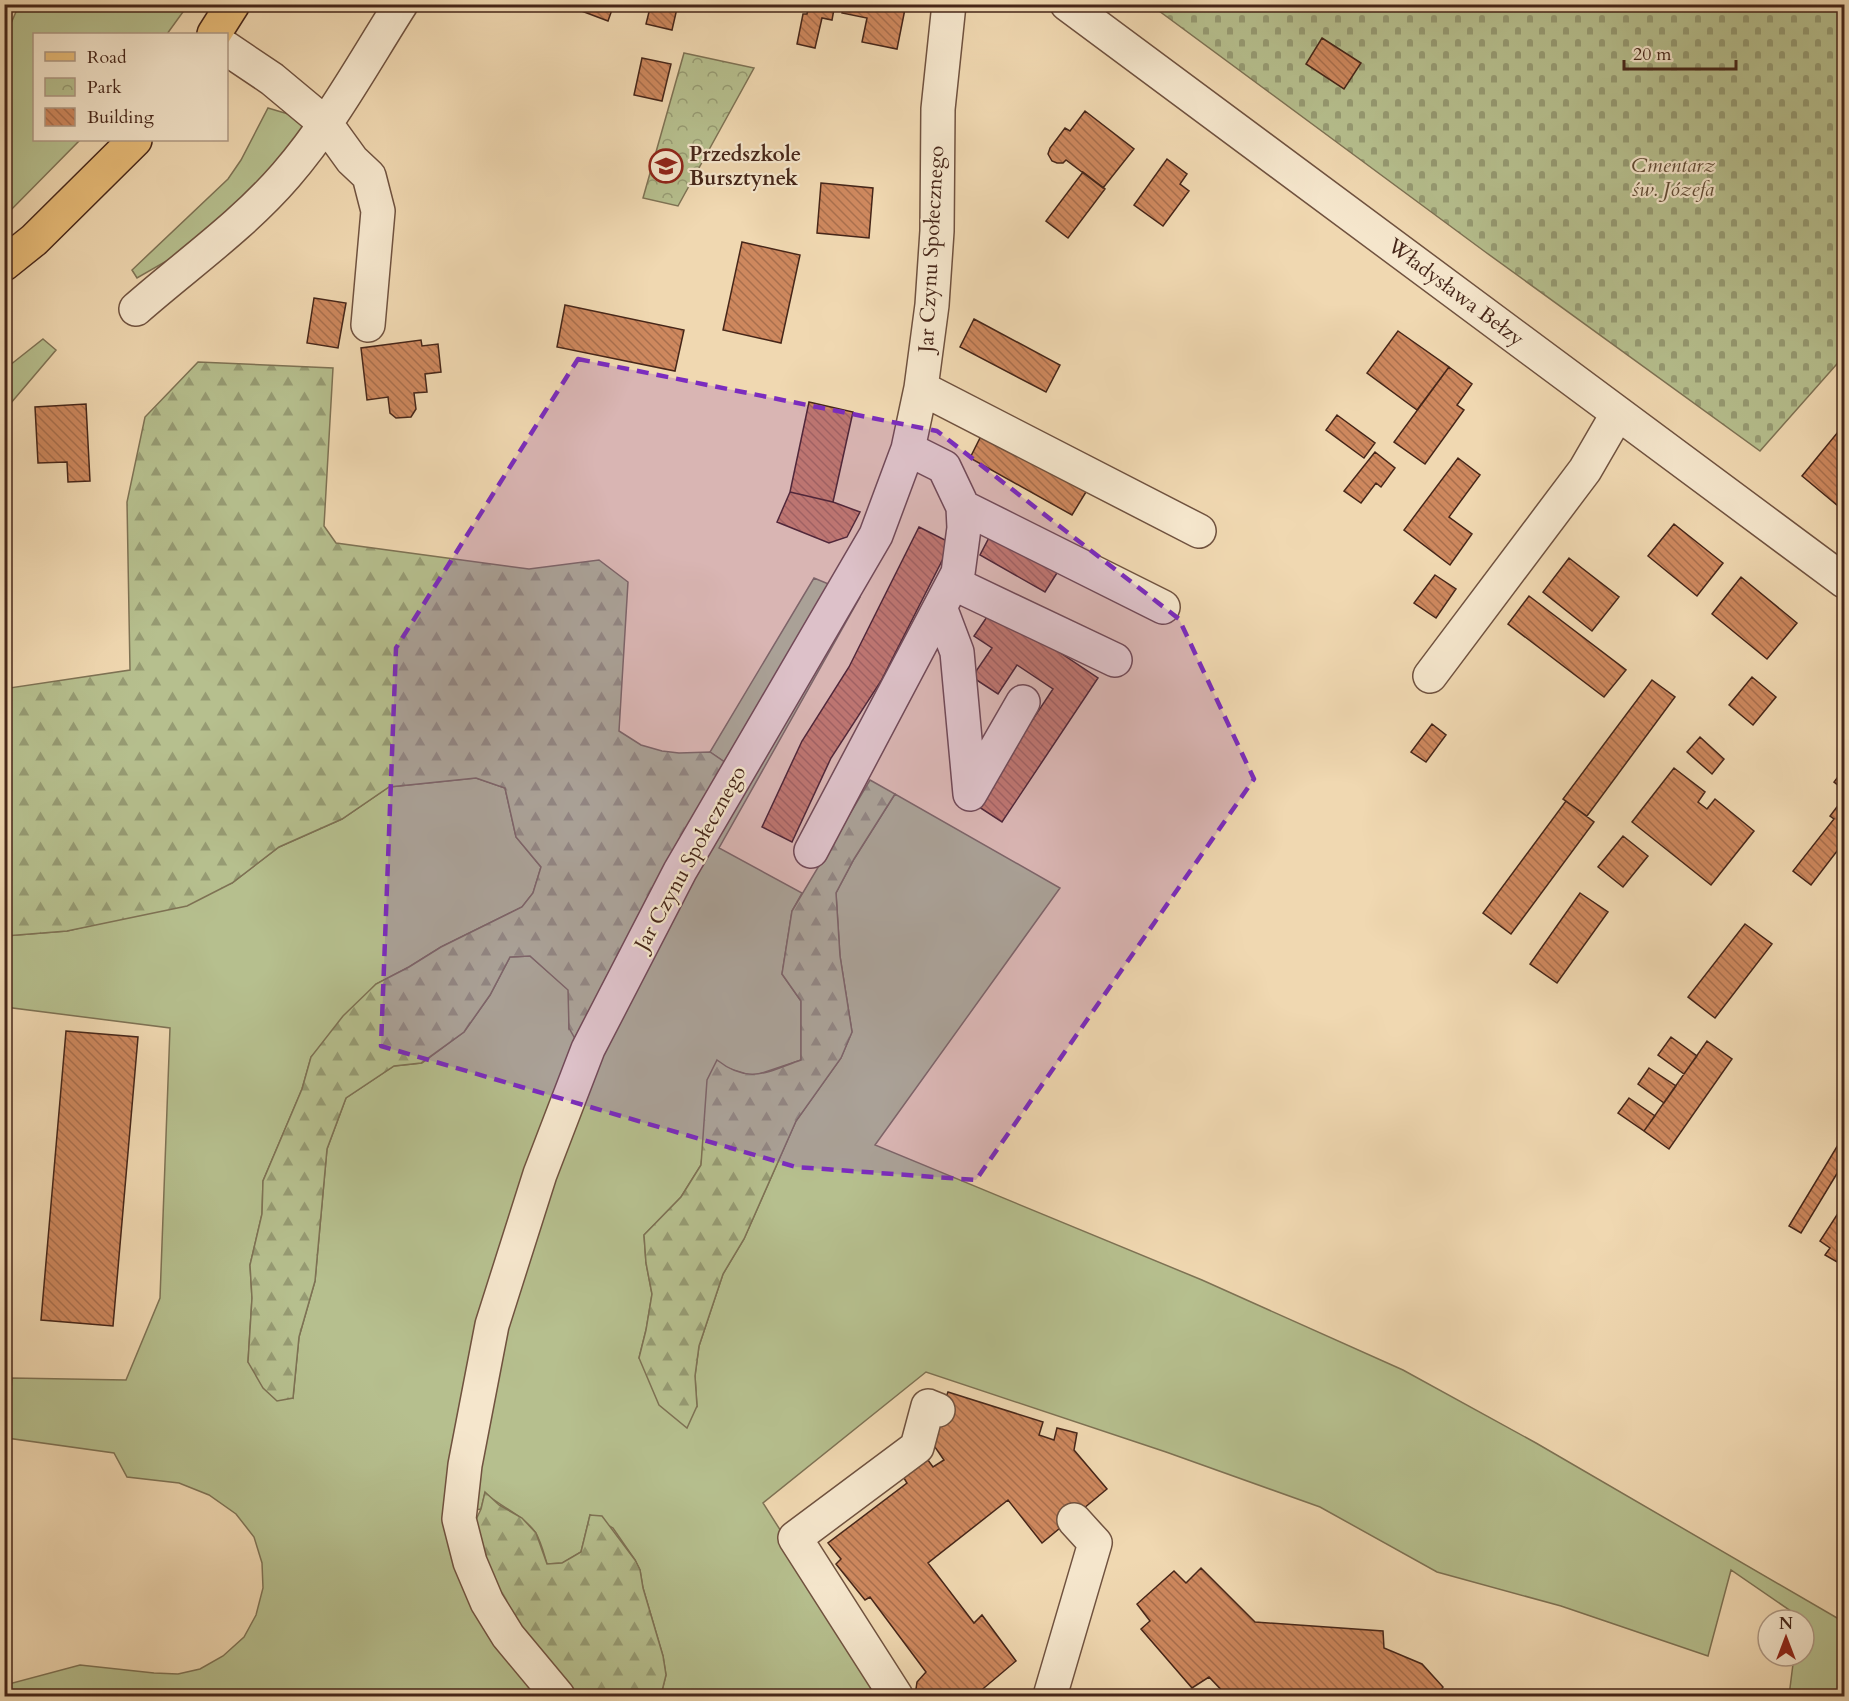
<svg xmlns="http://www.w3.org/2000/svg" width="1849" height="1701" font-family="Cardo,serif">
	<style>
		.green { fill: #b6bf8e; stroke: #7e7254; stroke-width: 1.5 }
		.forest { fill: url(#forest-firs); stroke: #7e7254; stroke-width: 1.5 }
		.cemetery { fill: url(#cemetery-stones); stroke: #7e7254; stroke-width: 1.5 }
		.park { fill: url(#park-crowns); stroke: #7e7254; stroke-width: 1.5 }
		.building { fill: url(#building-back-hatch); stroke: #462619; stroke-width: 1.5 }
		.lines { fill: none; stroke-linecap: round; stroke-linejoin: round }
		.minor-casing { stroke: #70523f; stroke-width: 36 }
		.major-casing { stroke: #462619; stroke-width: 36 }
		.minor { stroke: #f5e6cc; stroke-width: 33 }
		.major { stroke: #e8bc78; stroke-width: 33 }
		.marked { fill: #7b2cbf; fill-opacity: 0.2; stroke: #7b2cbf; stroke-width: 4.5; stroke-dasharray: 12 8; stroke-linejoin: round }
		.labels { text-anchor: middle; stroke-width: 4.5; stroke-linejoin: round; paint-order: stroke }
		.poi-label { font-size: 21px; font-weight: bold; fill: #462619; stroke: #f5e6cc; text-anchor: start }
		.park-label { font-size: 21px; font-style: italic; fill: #624c36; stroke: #f5e6cc }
		.street-label { font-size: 21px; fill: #462619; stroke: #f5e6cc }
	</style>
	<defs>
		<pattern id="forest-firs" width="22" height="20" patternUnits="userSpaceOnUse" patternTransform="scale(1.5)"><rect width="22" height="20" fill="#b6bf8e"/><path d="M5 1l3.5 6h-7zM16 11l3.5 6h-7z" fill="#969b73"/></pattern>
		<pattern id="cemetery-stones" width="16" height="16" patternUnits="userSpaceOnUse" patternTransform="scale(1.5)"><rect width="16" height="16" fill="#b6bf8e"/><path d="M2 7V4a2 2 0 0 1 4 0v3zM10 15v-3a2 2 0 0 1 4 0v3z" fill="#969b73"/></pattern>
		<pattern id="park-crowns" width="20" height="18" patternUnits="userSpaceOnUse" patternTransform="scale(1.5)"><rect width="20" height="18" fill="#b6bf8e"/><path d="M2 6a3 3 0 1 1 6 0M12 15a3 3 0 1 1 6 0" fill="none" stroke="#969b73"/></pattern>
		<pattern id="building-back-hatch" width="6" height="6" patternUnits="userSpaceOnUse" patternTransform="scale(1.5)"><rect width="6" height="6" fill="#ce885e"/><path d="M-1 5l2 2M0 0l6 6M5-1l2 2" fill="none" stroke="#a96f4d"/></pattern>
	</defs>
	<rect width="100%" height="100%" fill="#f0d8b1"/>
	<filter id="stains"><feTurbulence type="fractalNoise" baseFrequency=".00333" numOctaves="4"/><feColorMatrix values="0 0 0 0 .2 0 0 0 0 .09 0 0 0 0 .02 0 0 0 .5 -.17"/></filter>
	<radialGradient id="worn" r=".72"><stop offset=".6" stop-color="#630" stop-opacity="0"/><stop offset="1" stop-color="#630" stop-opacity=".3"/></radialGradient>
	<path class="green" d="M19 5H188L167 34H34V140H80L5 216V37Z
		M268 108 305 119 298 144 189 248 137 278 132 270 228 179 241 160Z
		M43 339 56 350 5 410V369Z
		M814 578 860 597 719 848 802 893 792 911 782 974 801 1001V1060L753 1076 727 1068 705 1129 701 1165 681 1197 644 1235 646 1263 652 1294 646 1330 639 1358 697 1406 695 1376 699 1346 723 1274 744 1239 796 1121 841 1058 852 1032 840 956 836 893 854 859 895 794 1060 888 875 1145 1202 1280 1403 1370 1536 1443 1844 1622V1696H1789L1794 1656H1804V1620H1798V1616L1731 1570 1708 1656 1561 1606 1437 1572 1320 1507 1166 1452 926 1372 763 1503 886 1696H659L661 1695 666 1675 663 1656 643 1588 640 1570 635 1560 613 1528 590 1515 581 1552 563 1563 547 1564C544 1554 541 1541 535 1532 523 1515 501 1507 485 1493L481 1509 467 1511 545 1696H5V1685L80 1665 154 1673 178 1674 200 1669 223 1656 244 1637 256 1615 263 1588 262 1563 254 1537 236 1514 209 1495 179 1483 127 1477 114 1453 7 1438 12 1378 126 1380 160 1298 170 1028 5 1007V936L67 931 122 918 232 883 279 847 342 819 389 787 476 778 505 788 516 837 541 867 533 893 522 907 441 947 409 967 376 984 311 1057 302 1089 263 1181 262 1214 250 1265 252 1298 248 1362 293 1398 299 1337 315 1281 327 1149 346 1098 394 1066 422 1063 464 1032 490 995 510 957 530 956 569 990V1028L726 763 710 752Z"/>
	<path class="forest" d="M198 362 333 368 324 526 336 543 529 569 599 560 628 582 619 731 641 745 662 751 679 753 710 752 726 763 578 1044 569 1028 568 990 530 956 510 957 490 995 464 1032 421 1063 394 1066 346 1098 327 1149 315 1281 299 1337 293 1398 277 1401 263 1388 248 1362 252 1298 250 1265 262 1214 263 1181 302 1089 311 1057 343 1016 376 984 409 967 441 947 522 907 533 893 541 867 516 837 505 788 476 778 389 787 342 819 279 847 232 883 187 906 67 931 5 936 4 562 10 688 130 670 127 502 145 417Z
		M870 780 895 794 854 859 836 893 840 956 852 1032 841 1058 796 1121 744 1239 723 1274 699 1346 695 1376 697 1406 687 1428 659 1405 639 1358 646 1330 652 1294 646 1263 644 1235 681 1197 701 1165 707 1080 717 1060C749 1085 767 1072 801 1060V1001L782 974 792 911Z
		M485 1492 499 1505 522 1518 536 1533 547 1564 562 1563 581 1552 590 1515 602 1516 635 1560 640 1570 643 1588 663 1656 666 1675 661 1695 575 1696 520 1633 498 1598 472 1528 481 1509Z"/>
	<path class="cemetery" d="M1151 5H1844V356L1760 451 1484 251Z"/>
	<path class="park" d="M684 53 754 68 678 206 643 198Z"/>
	<path class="building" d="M563 4H614L608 21Z
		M651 4H678L672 30 646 24Z
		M809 4H835L832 20 822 18 815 48 797 44 803 14H807Z
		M844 4H906L897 49 862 42 867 18 842 13Z
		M1322 38 1361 63 1344 89 1306 64Z
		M642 58 671 64 662 101 634 95Z
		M1085 111 1134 149 1103 188 1066 160 1063 163H1057L1052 161 1048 154 1050 148 1065 128 1070 131Z
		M1167 159 1187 174 1180 184 1189 191 1163 226 1134 205Z
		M1083 172 1105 189 1068 238 1046 221Z
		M821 183 873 188 869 238 817 233Z
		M742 242 800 255 781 343 723 330Z
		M314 298 346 303 338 348 307 343Z
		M565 305 684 330 675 371 557 347Z
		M974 319 1060 365 1046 392 960 347Z
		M1398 331 1449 367 1417 410 1367 373Z
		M421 340 422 346 438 344 441 372 425 374 427 392 414 393 416 409 411 417 396 418 390 413 388 397 367 400 361 348Z
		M1449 367 1472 384 1457 405 1464 410 1425 464 1394 442Z
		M809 402 853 412 833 502 790 492Z
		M86 404 90 481 68 482 67 462 38 463 35 407Z
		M1337 415 1375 443 1364 458 1326 430Z
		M1842 427 1844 429V511L1802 476Z
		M983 432 1089 487 1072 515 970 458Z
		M1375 452 1395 468 1381 487 1376 483 1361 503 1344 491Z
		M1458 458 1480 475 1449 517 1472 534 1450 565 1404 530Z
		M790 492 833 502 860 512 847 537 829 543 777 522Z
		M1674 524 1723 563 1697 596 1648 556Z
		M919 527 951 543 881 681 831 758 792 842 762 827 802 741 849 667Z
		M993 530 1062 565 1045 592 980 555Z
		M1569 558 1619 597 1592 631 1543 592Z
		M1435 575 1456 589 1436 618 1414 603Z
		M1741 577 1797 623 1767 659 1712 614Z
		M1529 596 1626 670 1604 697 1508 624Z
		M993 608 1098 678 1002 822 976 805 1053 689 1017 665 998 694 972 677 992 648 974 636Z
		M1752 677 1776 697 1753 725 1729 705Z
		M1652 680 1675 697 1587 816 1563 799Z
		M1432 724 1446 735 1426 762 1411 752Z
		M1700 737 1724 759 1712 774 1687 752Z
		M1674 768 1705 792 1698 802 1707 809 1715 799 1754 831 1711 885 1632 822Z
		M1844 769V790L1834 782Z
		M1843 799 1844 842 1811 885 1793 871 1834 819 1830 816Z
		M1566 801 1594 822 1511 934 1483 913Z
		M1623 836 1648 856 1623 887 1598 867Z
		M1580 893 1608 912 1557 983 1530 964Z
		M1745 924 1772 944 1715 1018 1688 997Z
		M66 1031 138 1037 113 1326 41 1320Z
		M1671 1037 1697 1056 1684 1074 1658 1055Z
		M1707 1041 1732 1059 1669 1149 1644 1131Z
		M1649 1068 1676 1086 1664 1103 1638 1084Z
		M1629 1098 1655 1116 1644 1131 1618 1113Z
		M1844 1135V1162L1801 1233 1789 1226Z
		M1844 1204V1266L1825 1255 1830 1248 1820 1241Z
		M948 1392 1043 1422 1039 1435 1054 1440 1057 1428 1077 1433 1074 1450 1107 1489 1042 1543 1008 1500 928 1563 974 1623 982 1615 1016 1661 978 1693V1696H915L917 1682 926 1672 870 1597 865 1600 836 1564 841 1559 828 1543 907 1483 901 1473 922 1452 933 1467 944 1460 930 1440Z
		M1201 1568 1255 1622 1383 1631 1384 1648 1422 1664 1443 1687 1437 1696H1227L1209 1677 1192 1688 1141 1629 1150 1621 1137 1604 1174 1571 1186 1583Z"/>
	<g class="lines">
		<g class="minor-casing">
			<path id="minor" d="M1067 4 1844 581
				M226 48 272 79 326 124 352 160 369 176 378 211 368 325
				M136 309C186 265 242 226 286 175 331 123 364 62 401 4
				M921 388 1199 531
				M963 507 1163 607
				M953 583 1115 660
				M940 607 957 652 970 794 1023 702
				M1430 676 1585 470 1618 413
				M811 851 958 573 964 528 963 507 944 467 908 449
				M558 1696 508 1636 487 1602 470 1562 459 1519 465 1465 492 1325 540 1174 588 1049 680 871 876 535 908 449 921 388 932 305 937 231 938 109 949 4
				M896 1696 795 1538 917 1447 928 1406 938 1410
				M1050 1696 1095 1543 1074 1520"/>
		</g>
		<g class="major-casing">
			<path id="major" d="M214 34 233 4
				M4 264 34 240 135 140"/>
		</g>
		<use href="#minor" class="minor"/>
		<use href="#major" class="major"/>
	</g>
	<path class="marked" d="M578 359 937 431 1179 619 1254 779 976 1180 796 1167 381 1046 396 648Z"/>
	<defs>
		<g id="university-ring" transform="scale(1.725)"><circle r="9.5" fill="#f5e6cc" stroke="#8f2418" stroke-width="1.5"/><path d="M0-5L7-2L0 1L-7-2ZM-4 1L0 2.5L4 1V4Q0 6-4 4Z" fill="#8f2418"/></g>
	</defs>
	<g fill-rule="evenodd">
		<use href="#university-ring" x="666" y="166"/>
	</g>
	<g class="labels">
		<g class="poi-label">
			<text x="689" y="161">Przedszkole<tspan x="689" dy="24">Bursztynek</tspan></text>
		</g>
		<g class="park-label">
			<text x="1673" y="172">Cmentarz<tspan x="1673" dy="24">św. Józefa</tspan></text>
		</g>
		<g class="street-label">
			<text transform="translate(931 249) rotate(-87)" y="7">Jar Czynu Społecznego</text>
			<text transform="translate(1456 292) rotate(37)" y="7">Władysława Bełzy</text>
			<text transform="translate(690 858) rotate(-61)" y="7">Jar Czynu Społecznego</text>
		</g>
	</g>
	<rect width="1849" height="1701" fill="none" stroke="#f0d8b1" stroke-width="24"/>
	<rect x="6" y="6" width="1837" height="1689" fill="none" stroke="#462619" stroke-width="3"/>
	<rect x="12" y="12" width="1825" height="1677" fill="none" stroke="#462619" stroke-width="1.5"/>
	<rect x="33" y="33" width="195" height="108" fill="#f5e6cc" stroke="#af9984" stroke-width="1.5"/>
	<rect x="45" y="52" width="30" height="9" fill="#e8bc78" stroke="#af9984" stroke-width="1.5"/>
	<text x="87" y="63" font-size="18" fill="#462619">Road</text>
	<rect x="45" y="78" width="30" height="18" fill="url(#park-crowns)" stroke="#af9984" stroke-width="1.5"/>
	<text x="87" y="93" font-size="18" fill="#462619">Park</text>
	<rect x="45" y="108" width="30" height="18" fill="url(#building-back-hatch)" stroke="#af9984" stroke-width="1.5"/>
	<text x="87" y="123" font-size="18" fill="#462619">Building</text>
	<g transform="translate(1786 1638)"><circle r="28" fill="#f5e6cc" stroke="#af9984" stroke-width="1.5"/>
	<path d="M0-4.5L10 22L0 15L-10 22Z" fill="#8f2418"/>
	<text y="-9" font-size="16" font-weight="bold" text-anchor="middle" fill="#462619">N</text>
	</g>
	<path d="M1624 60v9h112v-9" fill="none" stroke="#462619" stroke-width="3"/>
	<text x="1633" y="60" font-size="18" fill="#462619" stroke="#f5e6cc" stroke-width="4.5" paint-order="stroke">20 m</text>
	<rect width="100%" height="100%" filter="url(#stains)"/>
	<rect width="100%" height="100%" fill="url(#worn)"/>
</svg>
